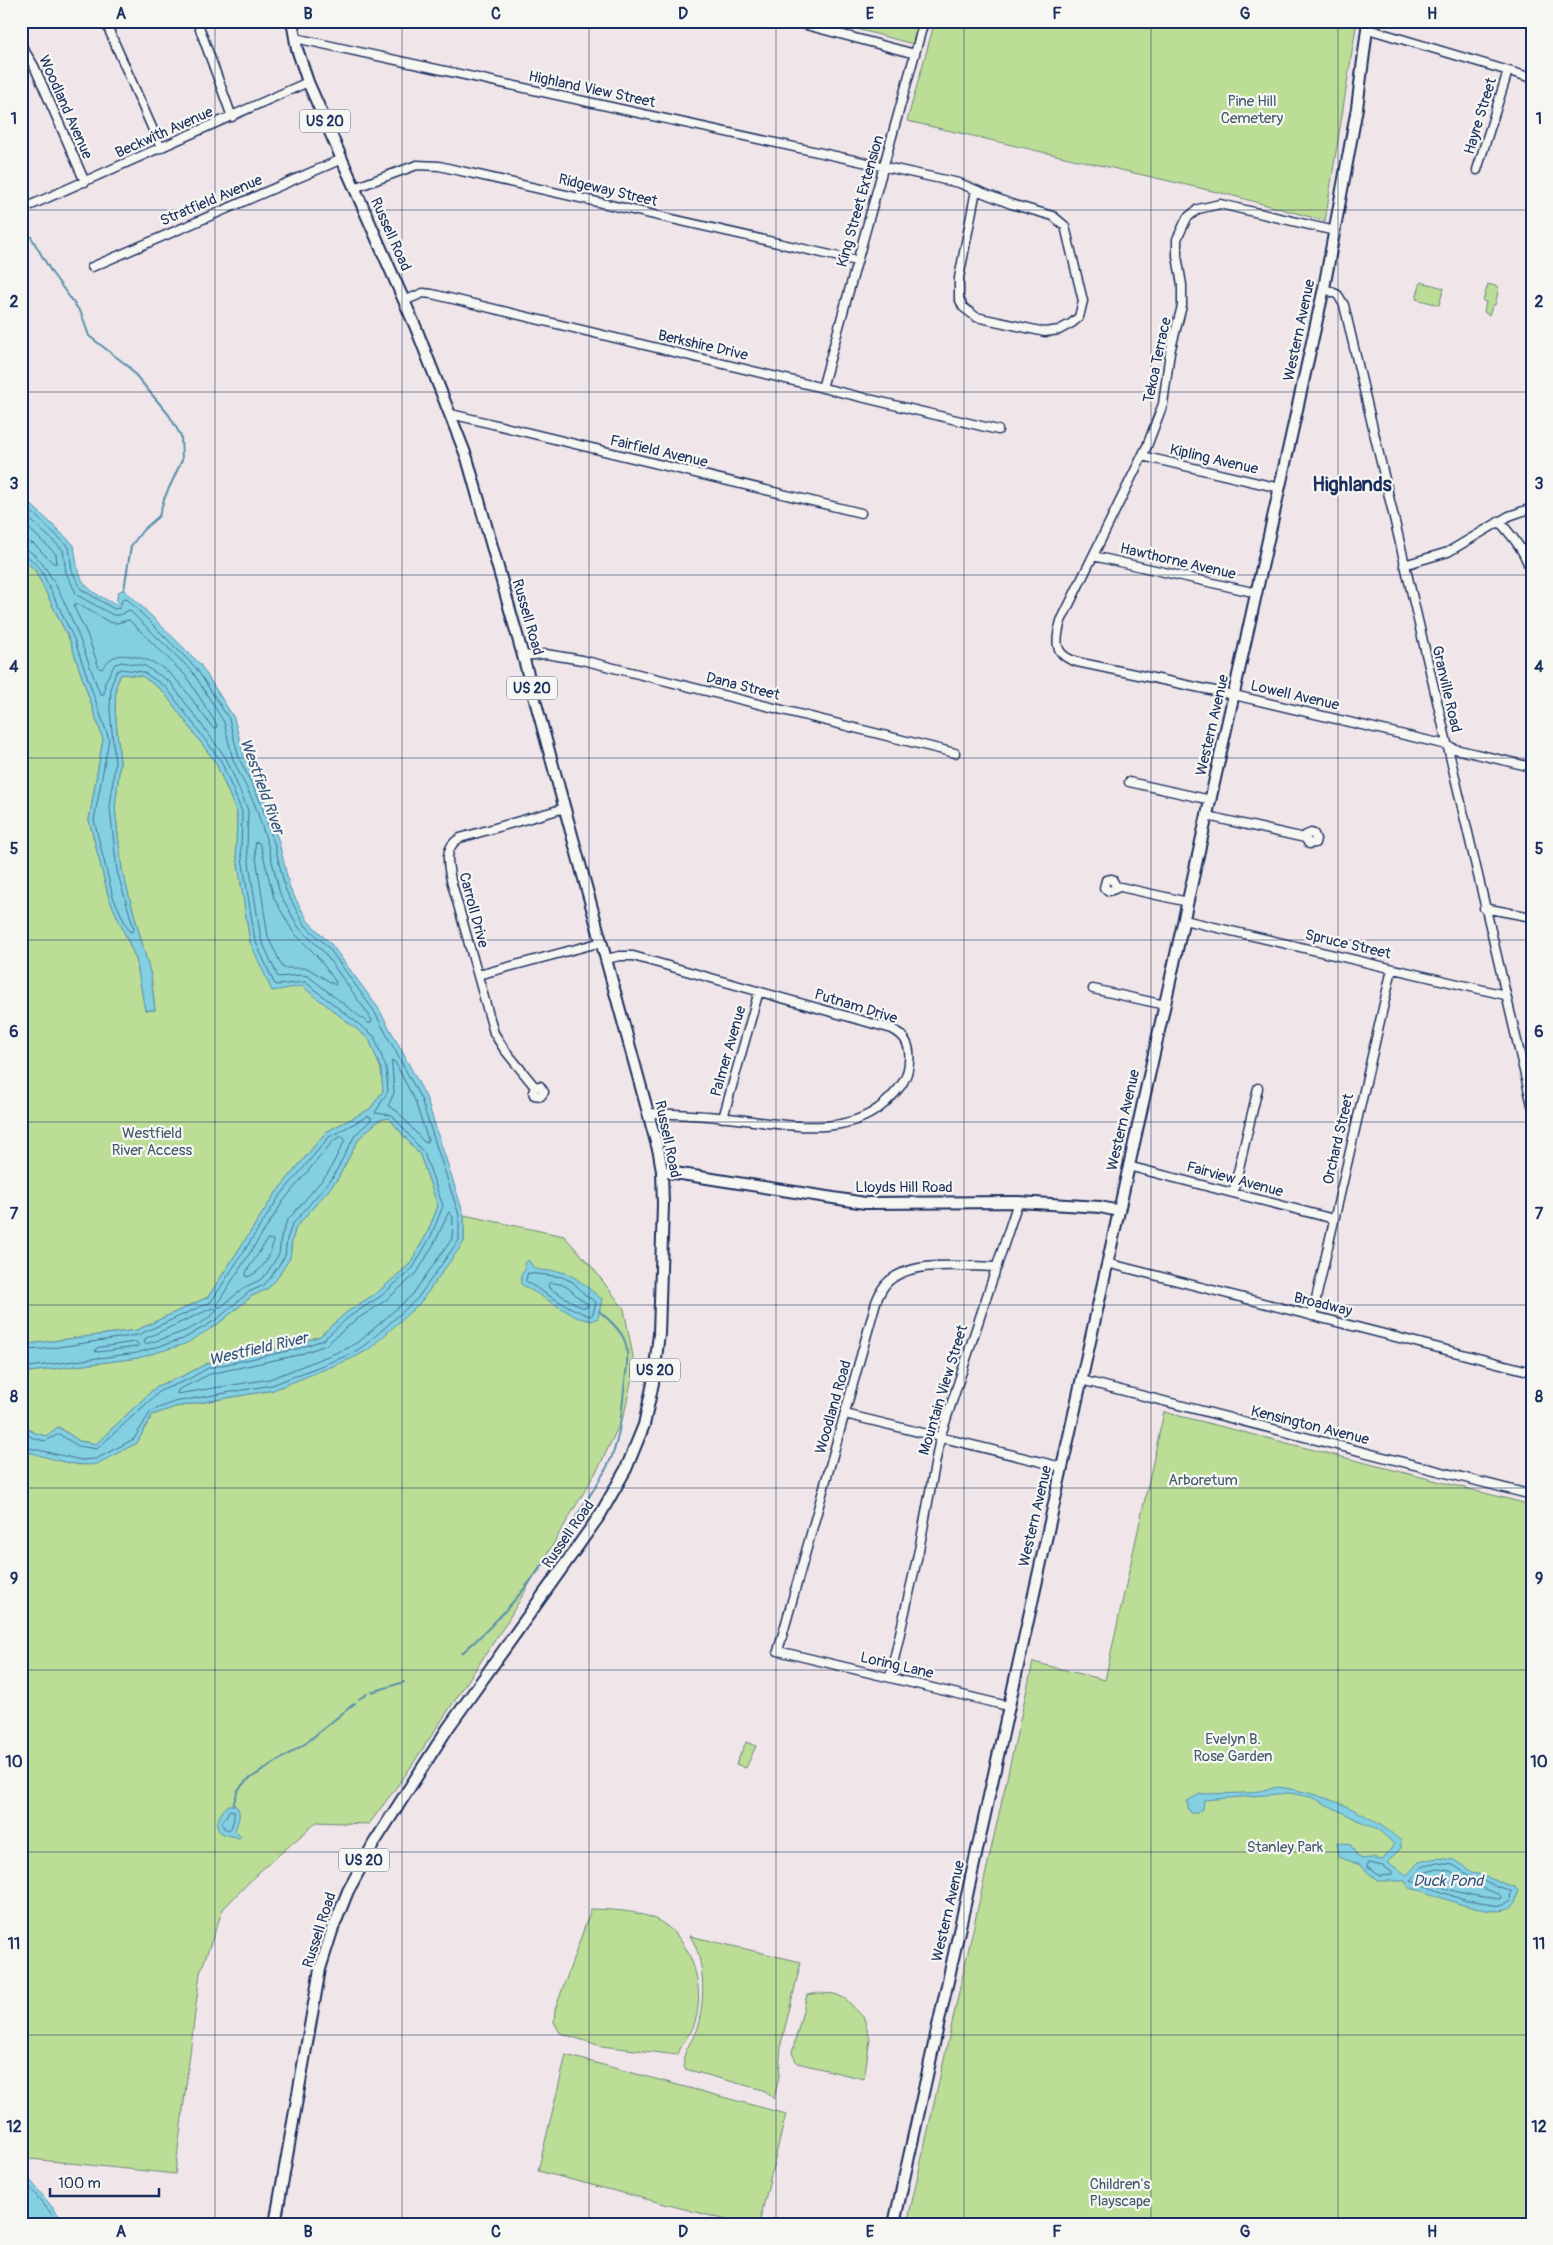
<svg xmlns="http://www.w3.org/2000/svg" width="1553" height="2245" font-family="Pangolin,sans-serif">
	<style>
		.green { fill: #bcdd96; stroke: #6c867a }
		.water { fill: #83d0e2; stroke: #5990ad }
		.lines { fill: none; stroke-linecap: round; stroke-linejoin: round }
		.shore { stroke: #456f93; stroke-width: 1 }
		.stream { stroke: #5990ad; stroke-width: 2 }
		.minor-casing { stroke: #1b2f5e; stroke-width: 11 }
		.major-casing { stroke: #1b2f5e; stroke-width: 14 }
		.minor { stroke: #f6f6f2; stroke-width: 8 }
		.major { stroke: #f6f6f2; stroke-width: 10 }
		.grid { fill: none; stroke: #1b2f5e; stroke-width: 1; stroke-opacity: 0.55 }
		.labels { text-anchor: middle; stroke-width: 4.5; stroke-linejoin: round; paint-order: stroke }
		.shield { fill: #f6f6f2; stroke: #5d6b8a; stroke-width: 1 }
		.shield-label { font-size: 14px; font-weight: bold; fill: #1b2f5e }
		.street-label { font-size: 15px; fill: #1b2f5e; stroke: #f6f6f2 }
		.park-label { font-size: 15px; fill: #435a6c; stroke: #f6f6f2 }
		.water-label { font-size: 16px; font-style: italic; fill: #35577f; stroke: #f6f6f2 }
		.district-label { font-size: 20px; font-weight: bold; fill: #1b2f5e; stroke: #f6f6f2 }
		.neatline { fill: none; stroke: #1b2f5e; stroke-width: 2 }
		.grid-label { font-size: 16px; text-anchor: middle; font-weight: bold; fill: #1b2f5e }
	</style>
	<rect width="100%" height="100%" fill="#f0e6e9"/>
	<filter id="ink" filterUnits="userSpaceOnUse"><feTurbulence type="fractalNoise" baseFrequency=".02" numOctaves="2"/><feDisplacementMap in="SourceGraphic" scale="10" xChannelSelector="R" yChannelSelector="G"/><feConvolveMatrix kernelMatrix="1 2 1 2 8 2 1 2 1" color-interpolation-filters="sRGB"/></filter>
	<g filter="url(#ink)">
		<path class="green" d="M827 21H919L913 44Z
			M935 21H1357L1325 221 1230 195 907 121Z
			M1421 282 1444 288 1439 305 1416 299Z
			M1488 284 1499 287 1495 305H1493L1489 315 1484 312 1486 302 1483 301Z
			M21 557 35 570 70 641 103 739 89 820 109 898 136 959 145 1010H155L151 976 122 870 115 808 120 763 115 709 116 686 121 674 142 676 163 691 216 763 237 813 236 851 250 942 369 1039 381 1069 383 1091 370 1109 326 1132 275 1194 208 1297 137 1330 21 1345Z
			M389 1118 420 1155 438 1206 427 1234 409 1265 378 1292 347 1312 320 1336 295 1345 206 1364 185 1375 157 1386 96 1444 79 1441 59 1427 46 1436 35 1433 21 1425V1373L138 1358 218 1324 252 1296 267 1289 290 1258 292 1240 296 1227 337 1180 359 1138 379 1120Z
			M464 1215 564 1236 592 1267 624 1309 633 1356 632 1378 624 1415 600 1465 505 1625 404 1777 369 1824 317 1822 259 1872 223 1909 200 1973 175 2174 21 2158V1450L80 1465 137 1443 152 1415 175 1407 273 1390 464 1242Z
			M1164 1412 1532 1505V2224H907L1033 1662 1105 1680Z
			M746 1742 756 1746 746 1768 736 1764Z
			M591 1909C613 1910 635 1910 655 1919 692 1936 707 1989 694 2025 690 2036 681 2042 678 2055L601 2046 560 2033 554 2022 555 2010Z
			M690 1936 801 1962 781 2044 779 2077 774 2099 763 2090 685 2069C680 2055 690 2045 695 2033 706 2008 706 1959 690 1936Z
			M819 1993 835 1994 846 1999 864 2018 870 2039 864 2079 797 2063 792 2053 807 1995Z
			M566 2055 786 2114 759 2224H742L538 2171Z"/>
		<path class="water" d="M21 495 74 545C79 584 82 587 116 605L118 592 124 589 200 664 234 718 244 756 265 801 279 842 290 889 308 921 331 944 379 1009 404 1055 426 1097 464 1215V1242L420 1303 368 1350 353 1358 273 1390 175 1407 152 1415 137 1443 97 1464C73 1468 45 1456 21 1450V1425L35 1433 46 1436 58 1427 79 1441 96 1444 157 1386 185 1375 206 1364 295 1345 320 1336 347 1312 378 1292 409 1265 427 1234 438 1206 420 1155 389 1118 379 1120 359 1138 337 1180 296 1227 292 1240 290 1258 276 1280 267 1289 252 1296 218 1324 185 1344 138 1358 21 1373V1345L137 1330 208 1297 275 1194 326 1132 370 1109 383 1091 381 1069 369 1039 302 986 272 991 250 942 236 851 237 813 216 763 163 691 142 676 121 674 116 686 115 709 120 763 115 808 122 870 151 976 155 1010H145L136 959 109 898 89 820 103 739 70 641 35 570 21 557Z
			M528 1260 534 1268C543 1272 552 1270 562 1272 574 1274 591 1291 602 1299L598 1318 591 1321 576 1317 521 1284V1276L525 1269 524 1264Z
			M1278 1787C1323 1793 1367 1811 1401 1841V1848L1387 1862 1407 1875 1419 1862 1437 1858 1454 1860 1472 1872 1514 1887 1518 1891C1517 1896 1516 1905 1511 1908 1487 1920 1434 1892 1409 1888L1405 1881H1377L1360 1865 1339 1857 1337 1842 1350 1844 1357 1856 1362 1859 1369 1858 1383 1860 1394 1844 1380 1831 1311 1797 1289 1793 1204 1800 1203 1808 1197 1813H1191L1188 1808 1187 1801 1200 1794 1249 1793Z
			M229 1805H235C243 1813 238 1821 235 1830L241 1836 239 1838C234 1836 227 1836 222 1833 211 1827 222 1809 229 1805Z
			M21 2169 66 2224H21Z"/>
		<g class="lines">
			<path class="shore" d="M21 502 69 547 72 571 81 589 114 609 120 608 122 599 126 598 196 668 229 719 239 758 261 803 274 843 286 891 304 924 328 947 374 1011 421 1099 459 1215V1240L417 1299 365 1345 351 1354 272 1385 174 1402 151 1411 134 1439 96 1459 81 1460 21 1446
				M21 511 63 550 66 573 77 595 113 615H120L129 610 192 671 224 722 233 760 255 805 268 845 280 894 299 928 323 951 369 1015 372 1021 371 1023H368L308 976 302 975 278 977 261 939 247 850 248 810 226 758 170 682 145 666 122 662 115 664 105 682 104 694H100C89 666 53 550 21 548
				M21 521 56 554 57 563H53L34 544 21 540
				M21 554 26 555 40 568 74 639 109 739 94 820 113 897 129 931 132 932 134 929 117 871 110 808 115 763 110 710 111 686 116 672 121 669 143 672 166 687 221 761 242 812 241 851 255 940 274 983 277 985 305 982 374 1036 386 1068 388 1091 375 1113 392 1115 424 1153 443 1206 431 1236 413 1268 381 1296 350 1316 323 1340 297 1349 208 1368 187 1380 160 1391 97 1449 78 1446 59 1434 45 1441 33 1438 21 1431
				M78 604 109 622 117 623 129 620 186 676 217 725 216 728H213C188 697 174 662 131 656 118 654 110 656 102 669L99 668 87 634 74 607 75 604Z
				M256 842 259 843 261 847 274 898 293 932 317 956 336 982 335 985 307 968H283L268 937 255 850Z
				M392 1061 395 1062 415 1101 428 1140 427 1143 424 1142 397 1111 388 1106 394 1093Z
				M342 1136 345 1140 328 1173 287 1221 281 1237 279 1254 267 1273 260 1280 245 1287 221 1307H218L217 1304 284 1200 333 1141Z
				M449 1212 453 1217 452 1239 412 1295 361 1340 348 1348 270 1379 177 1394 178 1390 210 1374 298 1355 326 1345 354 1321 385 1301 417 1273 436 1240Z
				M268 1239 273 1240C272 1254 262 1273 247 1277L246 1273Z
				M528 1273 562 1277 573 1282 586 1296 596 1302 593 1314 590 1316C576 1312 538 1290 526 1281Z
				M550 1283C572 1283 571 1295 588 1304V1307H581L549 1288 548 1285Z
				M213 1308 217 1310C202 1328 168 1337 146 1344L144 1343 145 1339Z
				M136 1342 139 1345 136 1347 98 1352 95 1351 97 1348Z
				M21 1350 45 1349 138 1335 211 1302 279 1197 329 1137 368 1116 371 1117V1120L355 1135 333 1177 292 1225 287 1239 285 1256 271 1277 264 1285 249 1292 216 1320 183 1339 137 1353 21 1368
				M230 1810 234 1811V1819L231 1828 228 1830 224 1828 222 1824Z
				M1369 1863 1383 1866 1392 1872V1875L1379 1876 1367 1867Z
				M1438 1863 1453 1865 1470 1876 1511 1891 1510 1902 1500 1906 1467 1901 1411 1881 1421 1867Z
				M1438 1869 1450 1871 1468 1882 1500 1895 1501 1898 1499 1899C1472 1896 1446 1891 1421 1878L1424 1873Z
				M21 2177 60 2224"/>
			<path class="stream" d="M21 225 31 237 52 273 81 313 89 336 128 366 169 415 181 436 182 460 164 499 159 516 143 530 131 546 124 590
				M462 1653C511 1611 550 1559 583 1506 593 1490 605 1474 612 1456 620 1436 622 1410 624 1389 626 1373 630 1354 624 1339 619 1328 608 1319 599 1311
				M372 1692 404 1682
				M359 1699 367 1694
				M233 1805 238 1790 246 1781 306 1743 355 1703"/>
			<g class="minor-casing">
				<path id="minor" d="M105 21 161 148
					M197 21 232 117
					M791 21 915 54
					M1368 29 1532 78
					M295 38 959 183 976 190 959 278V298L963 307 976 317 1045 332 1059 330 1072 323 1079 317 1083 301 1065 226 1053 216 1011 204 976 190
					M21 45 34 66 85 182
					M1477 170 1508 71
					M354 188 417 165 439 166 857 261
					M29 206 308 82
					M1335 231 1220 204 1198 209 1187 218 1177 239V256L1182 285V306L1170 352 1163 404 1147 446 1061 621C1055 642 1054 655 1077 662L1234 695 1447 745 1455 749 1532 767
					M92 267 342 159
					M1324 288 1338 295 1344 305 1532 1105
					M404 301 423 293 432 294 998 430
					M822 388 924 21
					M451 414 861 513
					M1142 456 1280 488
					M1499 521C1515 539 1527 554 1532 577
					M1093 556 1257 593
					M1404 565 1448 552 1509 516 1532 508
					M523 656 546 654 582 660 955 753
					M1129 782 1211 800
					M1207 816 1305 838 1309 844 1315 843 1316 839 1314 834 1311 833 1306 835 1305 838
					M1116 886 1115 889 1109 891 1104 888 1106 880 1112 879 1116 886 1188 902
					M1484 908 1532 917
					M1184 920 1505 995
					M607 959 619 956H633L892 1029C906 1036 911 1046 909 1062 908 1078 901 1087 890 1098 849 1142 781 1123 728 1118 701 1115 675 1114 648 1113
					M478 975 602 942
					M1093 989 1165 1005
					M535 1087 540 1086 544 1092 541 1096 534 1095 533 1092 535 1087 504 1049 494 1033 451 880C448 865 443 847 460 838L565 808
					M723 1118 759 991
					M1128 1166 1334 1219
					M1233 1193 1258 1088
					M1107 1263 1532 1372
					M997 1267C965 1267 908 1258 885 1285 881 1290 878 1297 876 1302L778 1651 1008 1706
					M1312 1316 1392 969
					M1081 1380 1532 1495
					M845 1414 1062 1467
					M890 1677 919 1550 940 1438 1018 1202"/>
			</g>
			<g class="major-casing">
				<path id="major" d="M662 1171 865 1203 1018 1202 1100 1207 1119 1211
					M275 2224 320 1969 332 1931 348 1891 374 1843 448 1728 600 1515 626 1469 644 1425 653 1383 659 1334 663 1205 662 1171 659 1153 523 656 467 458 416 328 308 82 297 49 292 21
					M894 2224 1324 288 1357 108 1368 21"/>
			</g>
			<use href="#minor" class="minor"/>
			<use href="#major" class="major"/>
		</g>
	</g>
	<path class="grid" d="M215 21V2224M402 21V2224M589 21V2224M776 21V2224M964 21V2224M1151 21V2224M1338 21V2224M21 210H1532M21 392H1532M21 575H1532M21 758H1532M21 940H1532M21 1122H1532M21 1305H1532M21 1488H1532M21 1670H1532M21 1852H1532M21 2035H1532"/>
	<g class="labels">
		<g class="shield">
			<rect x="300" y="109.5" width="50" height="23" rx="4"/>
			<rect x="507" y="676.5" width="50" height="23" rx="4"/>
			<rect x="630" y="1358.5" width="50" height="23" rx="4"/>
			<rect x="339" y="1848.5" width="50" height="23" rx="4"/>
		</g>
		<g class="shield-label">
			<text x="325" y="126">US 20</text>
			<text x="532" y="693">US 20</text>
			<text x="655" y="1375">US 20</text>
			<text x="364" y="1865">US 20</text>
		</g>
		<g class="street-label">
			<text transform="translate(592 89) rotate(12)" y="5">Highland View Street</text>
			<text transform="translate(66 107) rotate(66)" y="5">Woodland Avenue</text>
			<text transform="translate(1480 116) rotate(-73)" y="5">Hayre Street</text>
			<text transform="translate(164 132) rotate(-24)" y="5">Beckwith Avenue</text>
			<text transform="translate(608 190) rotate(13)" y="5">Ridgeway Street</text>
			<text transform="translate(211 200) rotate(-23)" y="5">Stratfield Avenue</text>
			<text transform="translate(860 201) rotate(-74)" y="5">King Street Extension</text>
			<text transform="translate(391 234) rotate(66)" y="5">Russell Road</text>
			<text transform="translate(1299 330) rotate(-78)" y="5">Western Avenue</text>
			<text transform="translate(703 345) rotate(13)" y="5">Berkshire Drive</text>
			<text transform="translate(1157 360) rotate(-78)" y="5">Tekoa Terrace</text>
			<text transform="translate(659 451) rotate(13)" y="5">Fairfield Avenue</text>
			<text transform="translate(1214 459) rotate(13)" y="5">Kipling Avenue</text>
			<text transform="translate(1178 561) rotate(13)" y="5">Hawthorne Avenue</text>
			<text transform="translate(528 617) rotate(74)" y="5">Russell Road</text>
			<text transform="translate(743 686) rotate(14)" y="5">Dana Street</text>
			<text transform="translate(1447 689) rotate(77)" y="5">Granville Road</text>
			<text transform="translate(1295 695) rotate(13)" y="5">Lowell Avenue</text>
			<text transform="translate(1212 725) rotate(-77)" y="5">Western Avenue</text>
			<text transform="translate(474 910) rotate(75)" y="5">Carroll Drive</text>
			<text transform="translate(1348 944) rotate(13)" y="5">Spruce Street</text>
			<text transform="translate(856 1006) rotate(17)" y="5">Putnam Drive</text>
			<text transform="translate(728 1051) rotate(-74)" y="5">Palmer Avenue</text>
			<text transform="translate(1123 1120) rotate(-77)" y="5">Western Avenue</text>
			<text transform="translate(668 1139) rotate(78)" y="5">Russell Road</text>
			<text transform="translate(1338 1139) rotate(-77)" y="5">Orchard Street</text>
			<text transform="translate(1235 1179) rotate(15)" y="5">Fairview Avenue</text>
			<text x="904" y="1192">Lloyds Hill Road</text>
			<text transform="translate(1323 1304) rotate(14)" y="5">Broadway</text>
			<text transform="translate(943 1390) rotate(-73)" y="5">Mountain View Street</text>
			<text transform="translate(833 1407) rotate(-74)" y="5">Woodland Road</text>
			<text transform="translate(1310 1425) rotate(14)" y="5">Kensington Avenue</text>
			<text transform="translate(1035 1516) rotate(-77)" y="5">Western Avenue</text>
			<text transform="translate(568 1534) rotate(-55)" y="5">Russell Road</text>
			<text transform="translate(897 1665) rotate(13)" y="5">Loring Lane</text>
			<text transform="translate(948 1911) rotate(-77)" y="5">Western Avenue</text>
			<text transform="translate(319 1930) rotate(-72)" y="5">Russell Road</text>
		</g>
		<g class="park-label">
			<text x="1252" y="106">Pine Hill<tspan x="1252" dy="17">Cemetery</tspan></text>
			<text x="152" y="1138">Westfield<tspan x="152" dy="17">River Access</tspan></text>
			<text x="1203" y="1485">Arboretum</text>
			<text x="1233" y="1744">Evelyn B.<tspan x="1233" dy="17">Rose Garden</tspan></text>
			<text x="1285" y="1852">Stanley Park</text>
			<text x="1120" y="2189">Children's<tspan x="1120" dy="17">Playscape</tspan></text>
		</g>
		<g class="water-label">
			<text transform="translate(263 786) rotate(70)" y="6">Westfield River</text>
			<text transform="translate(258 1348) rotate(-13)" y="6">Westfield River</text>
			<text x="1448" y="1886">Duck Pond</text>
		</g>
		<g class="district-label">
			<text x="1352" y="491">Highlands</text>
		</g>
	</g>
	<rect width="1553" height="2245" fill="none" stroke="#f6f6f2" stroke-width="55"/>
	<path d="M50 2188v8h109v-8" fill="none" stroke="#1b2f5e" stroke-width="2.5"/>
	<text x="58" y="2188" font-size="15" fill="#1b2f5e" stroke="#f6f6f2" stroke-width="4" paint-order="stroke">100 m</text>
	<rect x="28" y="28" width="1498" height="2190" class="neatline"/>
	<g class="grid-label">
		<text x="121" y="19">A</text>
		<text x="308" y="19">B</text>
		<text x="496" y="19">C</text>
		<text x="683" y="19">D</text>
		<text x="870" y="19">E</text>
		<text x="1057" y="19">F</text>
		<text x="1245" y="19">G</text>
		<text x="1432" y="19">H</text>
		<text x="14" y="124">1</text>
		<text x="1539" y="124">1</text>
		<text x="14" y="307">2</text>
		<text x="1539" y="307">2</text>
		<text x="14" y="489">3</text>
		<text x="1539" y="489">3</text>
		<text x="14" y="672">4</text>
		<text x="1539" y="672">4</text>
		<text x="14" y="854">5</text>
		<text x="1539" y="854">5</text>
		<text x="14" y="1037">6</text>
		<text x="1539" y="1037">6</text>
		<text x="14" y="1219">7</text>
		<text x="1539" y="1219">7</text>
		<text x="14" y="1402">8</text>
		<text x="1539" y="1402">8</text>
		<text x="14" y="1584">9</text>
		<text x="1539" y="1584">9</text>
		<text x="14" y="1767">10</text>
		<text x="1539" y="1767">10</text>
		<text x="14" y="1949">11</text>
		<text x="1539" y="1949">11</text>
		<text x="14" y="2132">12</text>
		<text x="1539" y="2132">12</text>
		<text x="121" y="2237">A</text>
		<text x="308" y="2237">B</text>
		<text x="496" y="2237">C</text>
		<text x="683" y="2237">D</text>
		<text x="870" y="2237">E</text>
		<text x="1057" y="2237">F</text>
		<text x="1245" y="2237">G</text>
		<text x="1432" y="2237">H</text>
	</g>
</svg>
